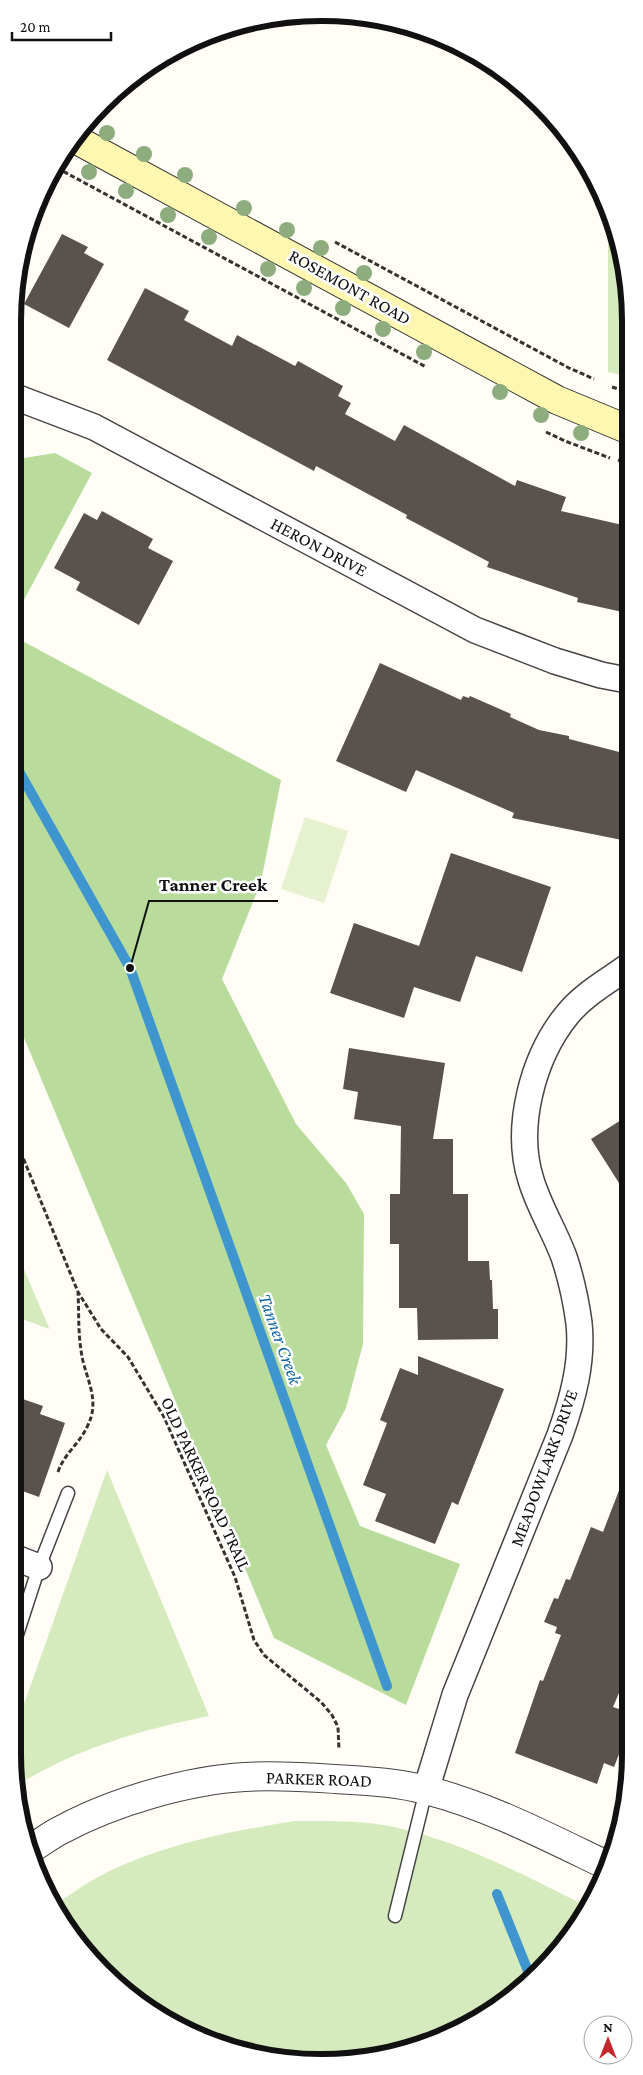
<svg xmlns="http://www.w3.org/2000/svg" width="643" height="2075" font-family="'Crimson Pro',serif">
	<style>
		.green { fill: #d5ebbd }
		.forest { fill: #b9dc9c }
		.pitch { fill: #e6f2cf }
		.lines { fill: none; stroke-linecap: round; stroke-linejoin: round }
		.stream { stroke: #3f96cf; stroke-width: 10 }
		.building { fill: #5a524d }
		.service-casing { stroke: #444; stroke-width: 15 }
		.minor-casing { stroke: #444; stroke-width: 28 }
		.tertiary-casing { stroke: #444; stroke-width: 30 }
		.secondary-casing { stroke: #333; stroke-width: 30 }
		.path { stroke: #333; stroke-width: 3; stroke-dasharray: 5 2.5; stroke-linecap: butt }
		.service { stroke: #fff; stroke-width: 12 }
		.minor { stroke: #fff; stroke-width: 25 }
		.tertiary { stroke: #fff; stroke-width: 28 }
		.secondary { stroke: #fff6b0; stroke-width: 28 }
		.tree { fill: #8dad7f }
		.labels { text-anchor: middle; stroke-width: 5; stroke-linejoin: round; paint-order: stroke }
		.street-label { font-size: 18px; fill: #111; stroke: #fff }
		.water-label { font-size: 19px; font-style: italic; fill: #1768a6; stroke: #fff }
		.rim { fill: none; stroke: #111; stroke-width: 6 }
		.leader { fill: none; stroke: #111; stroke-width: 2 }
		.callout-dot { fill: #111; stroke: #fff; stroke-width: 2 }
		.callout-label { font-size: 19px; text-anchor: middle; font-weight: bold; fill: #111; stroke: #fff; stroke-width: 5; stroke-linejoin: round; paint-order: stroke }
	</style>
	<rect width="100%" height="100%" fill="#fffdf5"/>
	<path class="green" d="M608 217 628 281V376L608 372Z
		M15 1248 49 1328V1329L14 1316Z
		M107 1470 209 1716C141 1730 78 1748 19 1784L13 1753V1735Z
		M295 1821C328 1821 361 1820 394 1827 462 1842 524 1875 586 1906L579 1925 509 1999 402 2052 281 2060 185 2031 89 1957 56 1904C68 1896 79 1888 91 1881 153 1846 226 1832 295 1821Z"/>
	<path class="forest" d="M55 453 92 473 17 613 18 459Z
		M17 638 281 780 261 882 222 979 296 1124 346 1183 364 1214 363 1344 346 1408 326 1445 360 1526 460 1564 406 1705 274 1638 15 1016Z"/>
	<path class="pitch" d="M305 817 348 831 324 903 281 889Z"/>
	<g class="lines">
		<path class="stream" d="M16 766 130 968 387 1686
			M497 1894 530 1976"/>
	</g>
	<path class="building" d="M62 234 88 247 84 253 104 264 69 328 24 304Z
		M145 288 189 311 184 320 232 346 237 335 295 366 298 361 343 386 338 396 351 403 345 414 395 441 404 425 515 486 517 480 566 497 561 511 627 526V613L577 602 578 598 487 567 489 562 406 518 407 515 316 466 314 471 107 360Z
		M102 511 153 539 148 548 173 561 139 625 76 590 80 582 54 568 84 513 97 520Z
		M380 663 461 700 463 696 469 698 470 696 511 714 510 717 539 730 569 736V739L627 754V841L512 818 514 813 416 770 406 792 336 761Z
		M451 853 551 887 522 972 476 956 460 1002 414 987 404 1018 330 993 354 923 419 946Z
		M349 1048 445 1063 433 1139H453V1194H468V1261H489L490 1280H492L493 1309H498V1339L418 1340 417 1308H399V1244H390V1194H400L401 1126 354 1119 358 1092 343 1089Z
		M626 1117V1194L591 1139Z
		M418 1356 504 1389 458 1505 452 1502 435 1544 375 1521 386 1494 363 1485 387 1423 380 1420 400 1368 418 1375Z
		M14 1396 43 1406 40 1414 65 1423 39 1497 14 1488Z
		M623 1480H625V1679L613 1707 625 1711V1739L614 1767 604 1763 597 1784 515 1753 540 1680 543 1681 561 1635 555 1633 557 1627 544 1622 554 1598 558 1599 566 1579 570 1580 591 1527 603 1532Z"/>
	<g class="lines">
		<g class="service-casing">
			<path id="service" d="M13 1647 39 1567 68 1493
				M395 1916 426 1790"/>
		</g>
		<g class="minor-casing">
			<path id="minor" d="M18 398 94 427 475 630 555 661 601 675 627 680
				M13 1557 39 1567
				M426 1790 455 1695 560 1435C573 1398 583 1362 579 1323 576 1301 571 1278 564 1257 554 1230 539 1207 531 1180 514 1127 533 1057 567 1015 583 995 606 982 626 968"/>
		</g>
		<g class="tertiary-casing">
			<path id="tertiary" d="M31 1849C42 1842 52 1834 63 1829 113 1802 188 1780 245 1777 275 1775 305 1777 336 1779 366 1781 396 1782 426 1790 488 1806 546 1836 604 1864"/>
		</g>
		<g class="secondary-casing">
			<path id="secondary" d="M75 139 557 400 627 429"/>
		</g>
		<path class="path" d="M57 168 426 367
			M335 242 569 368 594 379
			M612 387 628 392
			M546 432 565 441 610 458
			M618 460 627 463
			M15 1138 78 1292 101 1329 128 1357 164 1417 235 1577 254 1640 264 1655 321 1702 332 1715 338 1727 339 1750
			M58 1472C64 1454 79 1444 87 1427 102 1399 84 1377 81 1350 78 1331 79 1312 78 1292"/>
		<use href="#service" class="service"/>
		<use href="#minor" class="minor"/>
		<use href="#tertiary" class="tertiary"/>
		<use href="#secondary" class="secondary"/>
	</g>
	<g class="tree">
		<circle cx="107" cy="133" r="8"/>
		<circle cx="144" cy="154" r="8"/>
		<circle cx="89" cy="172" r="8"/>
		<circle cx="185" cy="175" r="8"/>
		<circle cx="126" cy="191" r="8"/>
		<circle cx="244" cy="208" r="8"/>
		<circle cx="168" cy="215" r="8"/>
		<circle cx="287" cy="230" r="8"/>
		<circle cx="209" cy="237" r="8"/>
		<circle cx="321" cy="248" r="8"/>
		<circle cx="268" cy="269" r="8"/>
		<circle cx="364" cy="273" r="8"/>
		<circle cx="304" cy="288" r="8"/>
		<circle cx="343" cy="308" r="8"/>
		<circle cx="383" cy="329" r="8"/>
		<circle cx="424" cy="352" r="8"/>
		<circle cx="500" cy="392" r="8"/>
		<circle cx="541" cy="415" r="8"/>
		<circle cx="581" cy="433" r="8"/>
	</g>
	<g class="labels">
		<g class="street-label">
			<text transform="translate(350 287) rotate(29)" y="6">ROSEMONT ROAD</text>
			<text transform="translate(319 547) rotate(28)" y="6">HERON DRIVE</text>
			<text transform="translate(544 1468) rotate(-70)" y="6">MEADOWLARK DRIVE</text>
			<text transform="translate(206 1484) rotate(65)" y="6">OLD PARKER ROAD TRAIL</text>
			<text transform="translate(319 1779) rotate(2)" y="6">PARKER ROAD</text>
		</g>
		<g class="water-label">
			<text transform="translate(281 1339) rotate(70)" y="7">Tanner Creek</text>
		</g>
	</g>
	<path d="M0 0H643V2075H0ZM321 21H322A300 300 0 0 1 622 321V1754A300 300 0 0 1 322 2054H321A300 300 0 0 1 21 1754V321A300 300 0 0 1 321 21Z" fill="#fff" fill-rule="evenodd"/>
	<path class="rim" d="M321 21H322A300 300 0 0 1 622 321V1754A300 300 0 0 1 322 2054H321A300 300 0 0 1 21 1754V321A300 300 0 0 1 321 21Z"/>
	<path class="leader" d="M130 968L149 901H278"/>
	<circle class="callout-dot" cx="130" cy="968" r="5"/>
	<g class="callout-label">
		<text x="213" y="891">Tanner Creek</text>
	</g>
	<g transform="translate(608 2040)"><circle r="24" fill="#ffffff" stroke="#a0a0a0"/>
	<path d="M0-4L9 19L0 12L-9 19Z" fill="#c4262e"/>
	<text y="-8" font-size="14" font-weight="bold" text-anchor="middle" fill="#111111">N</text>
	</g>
	<path d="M12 32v8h99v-8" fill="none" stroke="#111111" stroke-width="2.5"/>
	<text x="20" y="32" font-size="15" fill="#111111" stroke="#ffffff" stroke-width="4" paint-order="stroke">20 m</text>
</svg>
